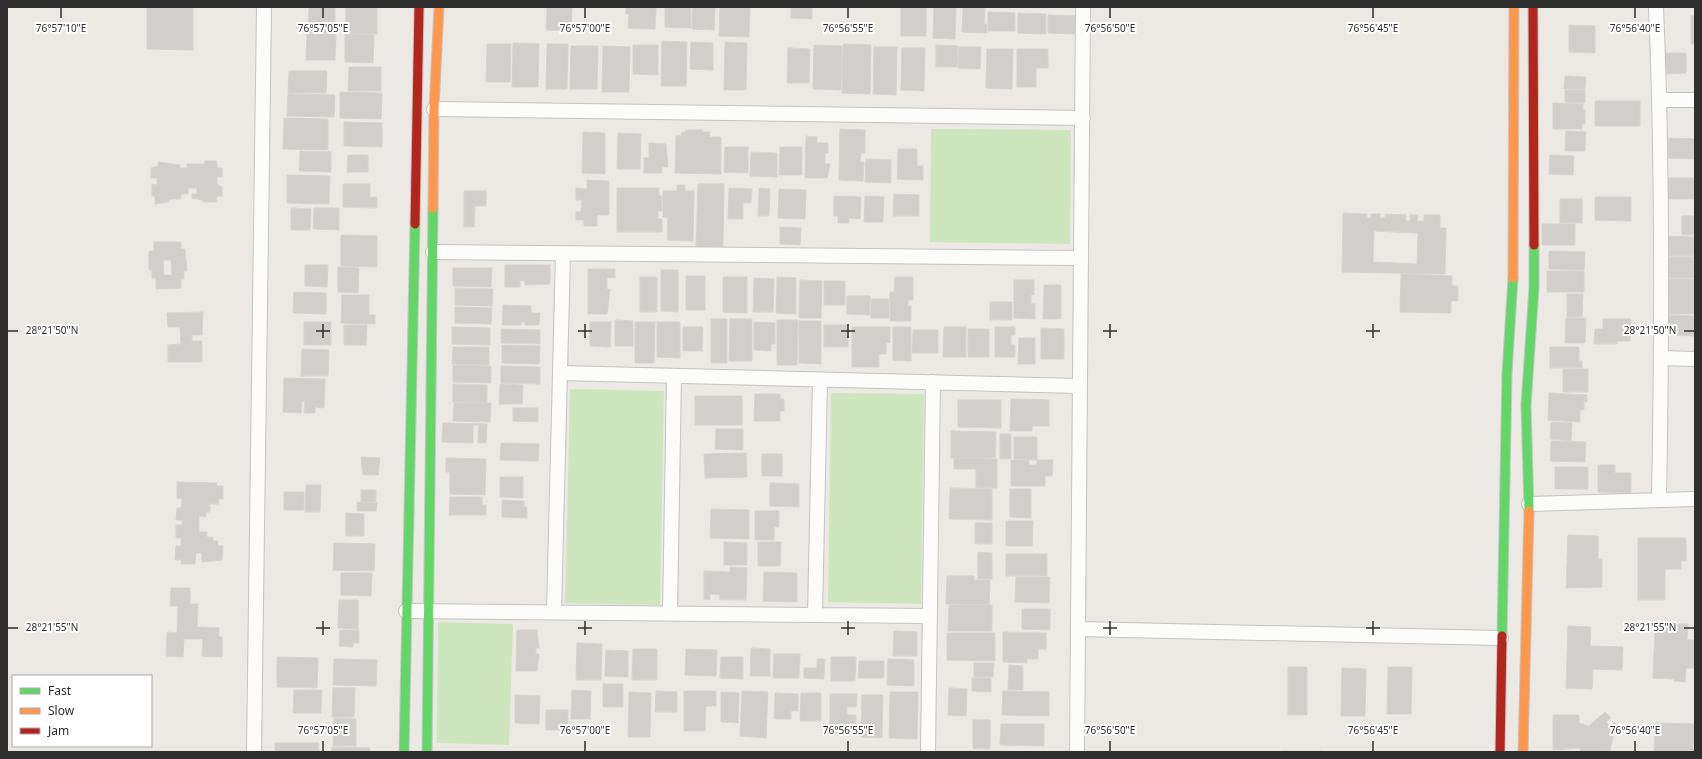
<svg xmlns="http://www.w3.org/2000/svg" width="1702" height="759" font-family="'Noto Sans',sans-serif">
	<style>
		.green { fill: #cee6be }
		.building { fill: #d1cecb; stroke: #d7d4d0; fill-rule: evenodd }
		.lines { fill: none; stroke-linecap: round; stroke-linejoin: round }
		.street-casing { stroke: #c5c4c5; stroke-width: 16 }
		.fast-casing { stroke: #c5c4c5; stroke-width: 11 }
		.slow-casing { stroke: #c5c4c5; stroke-width: 11 }
		.jam-casing { stroke: #c5c4c5; stroke-width: 11 }
		.street { stroke: #fcfcfb; stroke-width: 14 }
		.fast { stroke: #63d668; stroke-width: 9 }
		.slow { stroke: #ff974d; stroke-width: 9 }
		.jam { stroke: #b3261e; stroke-width: 9 }
		.ticks { fill: none; stroke: #2e2e2e; stroke-width: 1.5 }
		.ticks-label { font-size: 10px; text-anchor: middle; fill: #2e2e2e; stroke: #fff; stroke-width: 4; stroke-linejoin: round; paint-order: stroke }
	</style>
	<rect width="100%" height="100%" fill="#ece8e4"/>
	<path class="green" d="M931 129 1071 130 1070 244 930 242Z
		M570 389 664 391 660 605 565 603Z
		M831 393 924 394 921 604 828 602Z
		M438 622 513 624 509 745 437 743Z"/>
	<path class="building" d="M147 7H193V50L147 49Z
		M309 7H335V33H308Z
		M346 7 377 8V34L345 33Z
		M547 7H572L571 31 546 30Z
		M626 7H656L655 29 628 28 629 14H626Z
		M665 7H691V28L665 27Z
		M693 7H715L714 30 692 29Z
		M720 7H750L749 37 719 36Z
		M791 7H812V19L791 18Z
		M901 7H926V36H901Z
		M934 7H957L956 8 955 39 933 38Z
		M963 7H985L984 24H987V33L962 32Z
		M988 12 1015 13V31H988Z
		M1018 13 1046 14V34L1018 33Z
		M1048 15 1076 16V34L1048 33Z
		M1691 16H1695V44H1691Z
		M1569 25 1595 26V53L1569 52Z
		M307 34H336L335 60H306Z
		M345 34 374 35 373 63 345 62Z
		M662 41 687 42 686 86H661Z
		M691 42 713 43V70L690 69Z
		M725 42 747 43 746 90H724Z
		M513 43 539 44 538 87H512Z
		M487 44H511L510 82H486Z
		M547 44H568L567 89H546Z
		M843 44 871 45 870 94 842 93Z
		M633 45H658V75L633 74Z
		M814 45 842 46 841 90 813 89Z
		M936 45 958 46 957 67H936Z
		M571 46H598L597 89H570Z
		M603 46 630 47 629 92H602Z
		M874 47H897L896 95 873 94Z
		M959 47H981L980 69 958 68Z
		M788 48 810 49 809 83H787Z
		M902 48H925L924 91 901 90Z
		M987 49H1013L1012 89 986 88Z
		M1017 49H1048V68H1036V87H1017Z
		M1665 53H1686V73L1666 74Z
		M349 67H381V91H348Z
		M289 71H327L326 93H288Z
		M1565 76 1586 77 1585 89H1564Z
		M1565 90H1585V103L1565 102Z
		M340 92 382 93 381 119 340 118Z
		M288 94 335 95 334 117 287 116Z
		M1595 101H1640V126H1595Z
		M1553 103 1583 104V110H1585V124H1582V129H1553Z
		M284 118 328 119V150L283 149Z
		M344 122 382 123V147L344 146Z
		M840 129 865 130V153H861L860 162H864L863 181 839 180Z
		M686 130H703V132H710L709 137H721V174L675 173 676 136H681L682 132H686Z
		M1566 131 1586 132 1585 151H1565Z
		M583 132 605 133V174L582 173Z
		M618 133 641 134 640 169H617Z
		M806 136 817 137V143H828V153H825V164H830L827 178H805Z
		M1669 138 1695 139V159L1668 158Z
		M649 143 666 144 668 167H662V173H644V158H649Z
		M725 147H748V173L724 172Z
		M780 147H802V175H779Z
		M898 149H917V166H923V180L897 179Z
		M300 151 331 152V172L299 171Z
		M751 152 777 153V177L750 176Z
		M348 155H368V172H347Z
		M1550 155 1574 156 1573 175 1549 174Z
		M866 159 891 160V183L865 182Z
		M205 161H216L218 168H222V177H217V184L222 187V196H217L216 202H203V200L192 198V194H197V188H188V194H181V199H173L168 200V202L155 204V196H152V184L157 185V178H151V168L158 166V162L180 165V168H187V164H204Z
		M287 175 330 176 329 204 287 203Z
		M1666 178H1695V199H1666Z
		M587 180 609 181V215H597V226H584V220H576V212H581L582 200H576V188L587 189Z
		M343 184H370V197H377V208L343 207Z
		M698 184H724L723 247 696 246Z
		M677 185H685V191H694L693 241 667 240 668 218 663 217V191H677Z
		M617 188H659V196H662V211H658V219H662V232H617Z
		M729 188 752 189 751 203H743V219H728Z
		M759 188 770 189 769 216H758Z
		M779 189 806 190 805 219 778 218Z
		M464 191H486V206H475L474 227H464Z
		M894 194 919 195V216H893Z
		M834 196 861 197 860 219 849 218V223H838V216H834Z
		M865 196 884 197 883 222H864Z
		M1595 197H1631V221L1595 220Z
		M1560 199H1582V223H1560Z
		M291 208 311 209 310 230H291Z
		M314 208H339V230L313 229Z
		M1343 213 1367 214V218H1371V214H1380V218H1385V214L1406 215V221H1410V215H1418L1417 221H1424V215H1440V228H1446L1445 274 1342 272ZM1374 231 1418 233 1417 264 1373 262Z
		M1682 216H1695V235H1682Z
		M1542 224H1575V245H1542Z
		M780 227 801 228 800 245 780 244Z
		M341 235 377 236V267L341 266Z
		M1664 236 1695 237V256H1664Z
		M154 242H181V249H185L187 271H184V279H181V288L156 289V278H152V270H149V251H154ZM163 260H171L172 275H164Z
		M1549 251 1585 252 1584 270 1549 269Z
		M1664 257H1695V278H1664Z
		M305 265H328L327 287 305 286Z
		M505 265H550V284L525 285V280L520 281V287H505Z
		M338 267 359 268 358 293 338 292Z
		M453 268H492L491 287 453 286Z
		M588 269H615V278L607 277V289H610L607 314H588Z
		M661 270H678V312L661 311Z
		M1547 271H1584V292H1547Z
		M1401 274 1452 276V286H1458V301H1451V313L1400 312Z
		M686 276H705V310H686Z
		M640 277H657V312H640Z
		M723 277H747V313L723 312Z
		M777 277 796 278V314L776 313Z
		M895 277H913V300H908V306H911V321H890V292H894Z
		M754 278 774 279 773 312H753Z
		M1665 279H1695V314H1665Z
		M800 280 822 281 821 318H799Z
		M1014 280H1034V295H1031V304H1035V319L1014 318Z
		M824 281H845V305H824Z
		M1044 285H1061V319H1043Z
		M455 288 493 289 492 306 455 305Z
		M294 292 326 293V314L293 313Z
		M1567 294H1583L1582 317H1567Z
		M342 295H369V315H375V324L341 323Z
		M847 296H870V315L847 314Z
		M871 299H889V318H871Z
		M990 302H1012V320H990Z
		M503 305 531 306V313H540L539 325H525V322H521V325H502Z
		M455 307 492 308 491 324 455 323Z
		M203 312 202 335H192V341H202V362H168V345L181 344 180 327H168L167 313Z
		M1666 315 1695 316V336L1665 335Z
		M1566 318H1586L1585 343H1565Z
		M711 319H727V363H711Z
		M730 319H752V361H729Z
		M1603 319H1631L1630 341H1617V344H1594L1595 329H1603Z
		M615 320 633 321V346H615Z
		M777 320H798L797 365H777Z
		M799 321H821V364L799 363Z
		M304 322H331V345H304Z
		M590 322H611L610 347 590 346Z
		M635 322H655L654 363H635Z
		M657 322H680V358L657 357Z
		M754 322 775 323V344H771V351L754 350Z
		M344 325H367L366 345H344Z
		M824 325H848V347H824Z
		M452 327 490 328V345L452 344Z
		M683 327H703L702 351H683Z
		M852 327H890V343H886V354H879V367H852Z
		M893 327H911V361L893 360Z
		M944 327H966V357H943Z
		M995 327H1015V335H1011V345H1015V357H995Z
		M1041 328 1064 329V359H1041Z
		M501 329 540 330V344L501 343Z
		M968 329H989V357H968Z
		M913 330H938V353H912Z
		M1019 338H1035V364H1018Z
		M502 345 540 346 539 364 502 363Z
		M453 347H489V365L452 364Z
		M1550 347H1579V361H1582V368H1550Z
		M302 349 329 350 328 376H301Z
		M453 365 491 366V383L453 382Z
		M501 366 540 367V384L501 383Z
		M1563 369H1588V392H1563Z
		M284 378 325 379 324 408 315 407V413H304L305 401H302L301 413 283 412Z
		M453 384 487 385V403L453 402Z
		M500 384 523 385 522 404H499Z
		M1549 393 1587 395V402H1584V410H1580V422L1548 420Z
		M755 394H780V399H784V411H780V421H754Z
		M695 396H742V425H695Z
		M1011 399 1049 400V426H1032V431H1010Z
		M958 400H1001V428L958 427Z
		M454 403H491L490 422 453 421Z
		M513 408H538V422L513 421Z
		M1551 422 1572 423 1571 441 1550 439Z
		M443 423 487 424 486 443H478L479 425H473V443L442 442Z
		M716 429H743V450L715 449Z
		M951 431 996 432 995 458H951Z
		M1000 434H1011V459H1000Z
		M1014 437H1037V460L1014 459Z
		M1551 441 1586 442 1585 462 1550 461Z
		M501 443 539 444 538 461 500 460Z
		M746 453 747 477 705 478 704 454Z
		M762 454H782V476H762Z
		M361 457 380 458 378 475H363Z
		M446 458 486 459 485 495 450 494V472H446Z
		M954 458 997 459V488H976V469H954Z
		M1011 460H1029V465H1037V460H1053L1052 476H1045V486H1011Z
		M1598 465H1615V473H1631V493L1598 492Z
		M1555 467H1588V489H1555Z
		M500 477H523V498L500 497Z
		M177 482 217 483 216 486H223V499H219V504H210V512H206V517L199 516V532H207V537H213V541H218V546H223L222 560 202 562V553H196L195 564H181L182 560H175L176 546H181V538H176V525H182V520H176L177 508H181L182 499 177 498Z
		M770 483 799 484V507L770 506Z
		M306 485H321L320 512H305Z
		M950 488 992 489V520L949 519Z
		M1010 489H1031V518L1010 517Z
		M361 490H376V502H361Z
		M284 492H304V510H284Z
		M450 497H482V505H486V515H449Z
		M502 500 524 501V507H527V518L502 517Z
		M357 502 377 503 376 511H357Z
		M711 509 749 510V539L710 538Z
		M755 511H779V527H774V540H755Z
		M346 513 364 514V536H346Z
		M1006 521H1033L1032 546H1006Z
		M975 523H992V544H975Z
		M1568 535 1598 536V559H1602V587L1566 588Z
		M1638 538H1686V561H1681V569H1665V600H1638Z
		M724 542 747 543V565H724Z
		M758 542H781L780 566H758Z
		M334 543 375 544 374 571 333 570Z
		M978 552 992 553V579H978Z
		M1006 554H1047V576H1006Z
		M730 567 747 568 746 600H720V595L710 594V600L704 599V571L730 572Z
		M764 572 797 573V602L763 601Z
		M341 573H372L371 596 341 595Z
		M947 576H974V580H990L989 605 946 604Z
		M1016 577H1050L1049 603 1015 602Z
		M171 588H190V604H198L197 627 219 628V637H222V657L202 656 203 639H184L183 657 166 656 167 632 177 633 178 606H170Z
		M339 600H358V629L338 628Z
		M949 605H992V631H948Z
		M1022 609H1050V630L1022 629Z
		M1669 624H1688L1687 640H1695V668H1686L1685 682 1674 681V679L1653 678 1655 627 1669 628Z
		M1568 626 1591 627 1590 646 1623 647 1622 670 1593 669 1592 689 1566 688Z
		M340 630H359V643H353V647L339 646Z
		M517 630H537L539 648H536V654H539L537 671H516Z
		M894 631 917 632V656H893Z
		M1003 632 1046 633V649H1038V659H1027V663L1003 662Z
		M947 633H995V661L947 660Z
		M577 643 602 644 601 680H576Z
		M751 648 770 649V676H750Z
		M633 649H657V680H632Z
		M686 649 717 650 716 676 685 675Z
		M606 650 628 651V677L605 676Z
		M774 654H800L799 678H773Z
		M277 657 318 658 317 688 277 687Z
		M721 657H743V679L720 678Z
		M831 657H856L855 681H831Z
		M334 659 377 660 376 686 333 685Z
		M817 659H825L824 679 804 678V668H817Z
		M888 659 914 660V686L887 685Z
		M859 661H884V678H858Z
		M974 663H994L993 677H974Z
		M1009 665 1023 666V690H1008Z
		M1288 667H1307V715H1288Z
		M1388 667H1412L1411 714H1387Z
		M1342 668 1366 669 1365 716H1341Z
		M972 678H991V692L972 691Z
		M603 684H623V707H603Z
		M333 688H355L354 717H332Z
		M949 688 967 689 966 716 948 715Z
		M294 690H322L321 713H293Z
		M572 690 591 691 590 719H571Z
		M656 691 677 692V712H655Z
		M684 691H716V706H706L705 731H684Z
		M742 691 768 692 766 738 740 736Z
		M1003 691 1049 692V716L1002 715Z
		M629 692 651 693 650 737H628Z
		M721 692 739 693 738 723 721 722Z
		M890 692H918L917 739 889 738Z
		M775 693 798 694V711H791V719H774Z
		M801 693H821V721H800Z
		M830 694H857L856 707H847V715H856V734H830Z
		M515 695 540 696 539 724 515 723Z
		M862 695H883L882 738 861 737Z
		M546 710H568V730H546Z
		M1605 712 1611 718 1606 722 1610 726 1614 722 1620 729 1614 733 1611 746V750L1607 751 1608 752H1580V748L1553 750V715H1579V723L1589 726Z
		M334 718 356 719V746H333Z
		M973 720H990V749H973Z
		M1655 723 1695 724V752H1654Z
		M1001 724H1044V746L1000 745Z
		M275 743H319V752H275Z
		M332 747 370 748V752H331Z
		M1282 751H1322V752H1282Z"/>
	<g class="lines">
		<g class="street-casing">
			<path id="street" d="M1656 7C1663 171 1662 335 1659 499
				M1660 100H1695
				M434 109 1083 118
				M433 252 1081 258
				M1661 358 1695 359
				M560 373 1080 386
				M1529 504 1695 499
				M406 611 930 616
				M554 612 563 253
				M670 613 674 376
				M815 615 820 380
				M1078 629 1501 638
				M254 752 264 7
				M928 752 933 382
				M1077 752 1083 7"/>
		</g>
		<g class="fast-casing">
			<path id="fast" d="M1529 511 1526 405 1534 288V245
				M1502 636 1507 373 1513 278
				M404 752 415 224
				M427 752 433 208"/>
		</g>
		<g class="slow-casing">
			<path id="slow" d="M433 208 434 109 439 7
				M1513 278 1514 7
				M1523 752 1529 511"/>
		</g>
		<g class="jam-casing">
			<path id="jam" d="M1533 7 1534 245
				M415 224 419 7
				M1500 752 1502 636"/>
		</g>
		<use href="#street" class="street"/>
		<use href="#fast" class="fast"/>
		<use href="#slow" class="slow"/>
		<use href="#jam" class="jam"/>
	</g>
	<path class="ticks" d="M61 8V18M323 8V18M585 8V18M848 8V18M1110 8V18M1373 8V18M1635 8V18M323 324V338M585 324V338M848 324V338M1110 324V338M1373 324V338M8 331H18M316 331H330M578 331H592M841 331H855M1103 331H1117M1366 331H1380M1684 331H1694M323 621V635M585 621V635M848 621V635M1110 621V635M1373 621V635M8 628H18M316 628H330M578 628H592M841 628H855M1103 628H1117M1366 628H1380M1684 628H1694M323 741V751M585 741V751M848 741V751M1110 741V751M1373 741V751M1635 741V751"/>
	<g class="ticks-label">
		<text x="61" y="32">76°57'10"E</text>
		<text x="323" y="32">76°57'05"E</text>
		<text x="585" y="32">76°57'00"E</text>
		<text x="848" y="32">76°56'55"E</text>
		<text x="1110" y="32">76°56'50"E</text>
		<text x="1373" y="32">76°56'45"E</text>
		<text x="1635" y="32">76°56'40"E</text>
		<text x="1650" y="334">28°21'50"N</text>
		<text x="52" y="334">28°21'50"N</text>
		<text x="1650" y="631">28°21'55"N</text>
		<text x="52" y="631">28°21'55"N</text>
		<text x="323" y="734">76°57'05"E</text>
		<text x="585" y="734">76°57'00"E</text>
		<text x="848" y="734">76°56'55"E</text>
		<text x="1110" y="734">76°56'50"E</text>
		<text x="1373" y="734">76°56'45"E</text>
		<text x="1635" y="734">76°56'40"E</text>
	</g>
	<rect width="1702" height="759" fill="none" stroke="#2e2e2e" stroke-width="16"/>
	<rect x="12" y="675" width="140" height="72" fill="#ffffff" stroke="#ababab"/>
	<rect x="20" y="688" width="20" height="6" fill="#63d668" stroke="#ababab"/>
	<text x="48" y="695" font-size="12" fill="#2e2e2e">Fast</text>
	<rect x="20" y="708" width="20" height="6" fill="#ff974d" stroke="#ababab"/>
	<text x="48" y="715" font-size="12" fill="#2e2e2e">Slow</text>
	<rect x="20" y="728" width="20" height="6" fill="#b3261e" stroke="#ababab"/>
	<text x="48" y="735" font-size="12" fill="#2e2e2e">Jam</text>
</svg>
